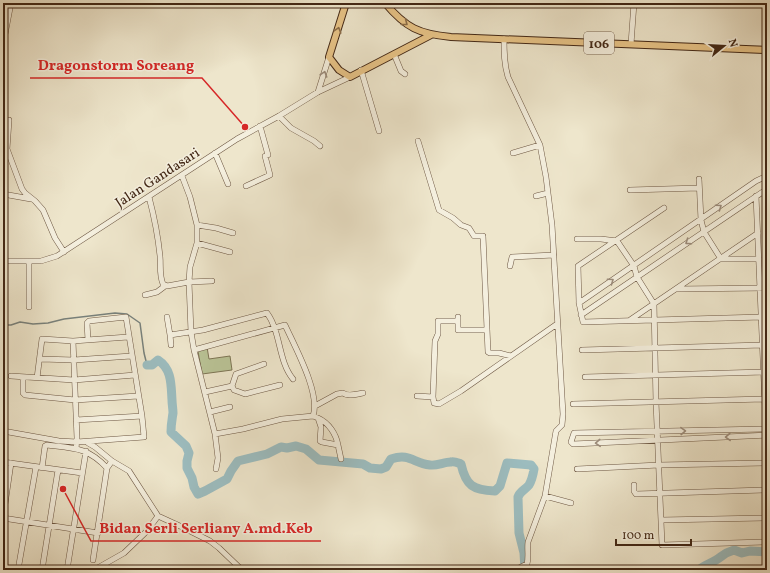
<svg xmlns="http://www.w3.org/2000/svg" width="770" height="573" font-family="Vollkorn,serif">
	<style>
		.green { fill: #bac497; stroke: #7e7656 }
		.lines { fill: none; stroke-linecap: round; stroke-linejoin: round }
		.stream { stroke: #78817c; stroke-width: 1.5 }
		.river { stroke: #9cbdc0; stroke-width: 9 }
		.minor-casing { stroke: #6d5743; stroke-width: 6 }
		.major-casing { stroke: #422715; stroke-width: 8 }
		.minor { stroke: #f4efde; stroke-width: 5 }
		.major { stroke: #e7c386; stroke-width: 6 }
		.oneway { stroke: #8c6d48 }
		.oneway2 { stroke: #9b8b7a }
		.labels { text-anchor: middle; stroke-width: 3; stroke-linejoin: round; paint-order: stroke }
		.shield { fill: #f4efde; stroke: #776351; stroke-width: 1 }
		.shield-label { font-size: 13px; font-weight: bold; fill: #422715 }
		.street-label { font-size: 14px; fill: #422715; stroke: #f4efde }
		.leader { fill: none; stroke: #d62828; stroke-width: 1.5 }
		.callout-dot { fill: #d62828; stroke: #f4efde; stroke-width: 1.5 }
		.callout-label { font-size: 15px; text-anchor: middle; font-weight: bold; fill: #d62828; stroke: #f4efde; stroke-width: 3; stroke-linejoin: round; paint-order: stroke }
	</style>
	<rect width="100%" height="100%" fill="#eee6cc"/>
	<filter id="stains"><feTurbulence type="fractalNoise" baseFrequency=".005" numOctaves="4"/><feColorMatrix values="0 0 0 0 .2 0 0 0 0 .09 0 0 0 0 .02 0 0 0 .5 -.17"/></filter>
	<radialGradient id="worn" r=".72"><stop offset=".6" stop-color="#630" stop-opacity="0"/><stop offset="1" stop-color="#630" stop-opacity=".3"/></radialGradient>
	<path class="green" d="M207 347 209 359 230 356 232 370 202 374 198 351Z"/>
	<g class="lines">
		<path class="stream" d="M3 325H11L20 322 33 324 48 323 64 319 115 313 127 314 140 323 144 353 147 365"/>
		<path class="river" d="M147 365H152L158 360C172 369 171 385 172 400 172 404 173 409 173 413 172 420 171 424 171 432L186 446 189 453 187 461V468L192 478 194 487 198 494 205 491 227 479 231 471 238 461 267 454 281 447 287 448 296 446 306 449 319 460 363 464 370 468 381 469 386 467 391 459C410 453 413 463 430 465 437 466 444 462 451 462 454 461 458 463 461 464 466 486 473 490 495 491L500 486 507 463 531 465 534 469C533 475 532 480 529 485 525 490 520 491 518 497L519 533 524 553 525 570
			M699 570C704 565 710 564 716 560 724 555 724 553 734 550L742 553 750 551 767 552"/>
		<g class="minor-casing">
			<path id="minor" d="M504 39C504 52 504 64 508 77L540 145 546 177 552 225 563 414 562 425 556 431 545 496 528 542C527 549 529 557 527 564L515 570
				M631 44 634 3
				M3 45 11 3
				M394 54 401 71 405 74
				M361 70 379 131
				M318 92 329 57
				M279 116 291 128 314 141 320 146
				M418 141 439 210 453 218 461 225 469 228 474 236H483L488 352 490 353H499L511 356
				M3 148 7 149 22 189 25 193 35 201 43 210 55 238 64 252
				M7 149 9 120
				M215 153 228 184
				M513 153 540 145
				M182 176 190 197 197 225V243L190 267 189 282 212 281
				M699 179 701 220 704 232 721 259H759
				M246 186 270 175 265 156 268 155 260 126
				M630 190 699 188
				M3 194 31 199
				M536 196 548 193
				M756 196 766 429
				M149 197C154 216 158 236 160 256 161 265 159 275 163 284L167 286 189 282 191 332 194 350 215 434 243 429 282 419 313 416 318 418 321 427 320 441 322 442 338 445 341 459
				M664 208 578 266 579 303 583 322 762 317
				M197 225 216 228 233 233
				M577 239H601L617 241 634 266 637 277 654 304 656 402 662 545 767 542
				M197 243 230 252
				M3 261H41L57 256 237 139 279 116 318 92 350 77
				M510 266 512 257 554 255
				M678 289 767 288
				M145 295 157 292 165 286
				M579 303 756 181 767 176
				M29 307V261
				M581 315 767 189
				M167 317 170 335 203 330 267 313C281 332 278 361 293 379
				M458 317V330H487
				M630 320 758 233
				M170 335 171 345
				M73 341 77 438 76 449
				M194 350 285 325C295 347 321 394 313 416
				M582 350 763 345
				M41 359 74 360 131 356
				M11 376 74 380 135 375
				M23 377V393L25 395 75 400 138 396
				M585 377 764 372
				M37 378 42 339 73 341 128 337
				M232 386 234 390 245 394 280 385
				M205 392 232 386 236 374 264 364
				M417 396 433 397 435 341 438 334V321H458
				M433 397 434 403 439 404 461 391 557 324
				M573 404 765 399
				M315 406 337 394 343 393C348 397 357 394 363 393
				M210 412 230 407
				M318 418C329 423 336 434 338 445
				M76 420 142 416
				M767 429 574 433 571 442 573 444 767 435
				M3 431 59 441 77 442 144 437 142 416 126 317 89 321 87 323 88 340
				M215 434 218 458 216 469
				M88 443 95 447 112 461 129 471 158 516 182 527 210 541 219 548 242 570
				M3 462 82 473
				M42 468 45 446 47 445C73 448 88 447 107 468
				M577 469 659 465 767 463
				M634 485V491L636 494 767 490
				M545 496 571 503
				M3 518 98 533
				M3 518 11 463
				M661 520 767 518
				M93 560 107 468 112 461
				M18 570 36 467
				M42 570 58 470
				M67 570 86 451
				M94 570 124 553 147 531 158 516
				M295 570 298 568H309"/>
		</g>
		<g class="major-casing">
			<path id="major" d="M346 3 329 57 339 70 350 77 431 35
				M385 3C406 28 419 34 451 37L767 50"/>
		</g>
		<use href="#minor" class="minor"/>
		<use href="#major" class="major"/>
	</g>
	<defs><path id="oneway-chevron" d="M-2-3.5L2.5 0L-2 3.5" fill="none" stroke-width="1.6" stroke-linecap="round" stroke-linejoin="round"/></defs>
	<g class="oneway">
		<use href="#oneway-chevron" transform="translate(405 23) rotate(38)"/>
		<use href="#oneway-chevron" transform="translate(338 30) rotate(-73)"/>
	</g>
	<g class="oneway2">
		<use href="#oneway-chevron" transform="translate(324 74) rotate(-72)"/>
		<use href="#oneway-chevron" transform="translate(719 207) rotate(-35)"/>
		<use href="#oneway-chevron" transform="translate(688 242) rotate(146)"/>
		<use href="#oneway-chevron" transform="translate(611 281) rotate(-35)"/>
		<use href="#oneway-chevron" transform="translate(683 431) rotate(-2)"/>
		<use href="#oneway-chevron" transform="translate(728 437) rotate(178)"/>
		<use href="#oneway-chevron" transform="translate(598 443) rotate(177)"/>
	</g>
	<g class="labels">
		<rect class="shield" x="584" y="32" width="30" height="22" rx="3"/>
		<g class="shield-label">
			<text x="599" y="48">106</text>
		</g>
		<g class="street-label">
			<text transform="translate(157 177) rotate(-33)" y="5">Jalan Gandasari</text>
		</g>
	</g>
	<path class="leader" d="M245 127L202 78H30M63 489L91 541H321"/>
	<g class="callout-dot">
		<circle cx="245" cy="127" r="4"/>
		<circle cx="63" cy="489" r="4"/>
	</g>
	<g class="callout-label">
		<text x="116" y="70">Dragonstorm Soreang</text>
		<text x="206" y="533">Bidan Serli Serliany A.md.Keb</text>
	</g>
	<rect width="770" height="573" fill="none" stroke="#eee6cc" stroke-width="16"/>
	<rect x="4" y="4" width="762" height="565" fill="none" stroke="#422715" stroke-width="2"/>
	<rect x="8" y="8" width="754" height="557" fill="none" stroke="#422715"/>
	<g transform="translate(724 46) rotate(72)" stroke="#f4efde" stroke-width="3" paint-order="stroke">
	<path d="M0-3L7 15L0 10L-7 15Z" fill="#422715"/>
	<text y="-6" font-size="11" font-weight="bold" text-anchor="middle" fill="#422715">N</text>
	</g>
	<path d="M616 539v6h75v-6" fill="none" stroke="#422715" stroke-width="2"/>
	<text x="622" y="539" font-size="12" fill="#422715" stroke="#f4efde" stroke-width="3" paint-order="stroke">100 m</text>
	<rect width="100%" height="100%" filter="url(#stains)"/>
	<rect width="100%" height="100%" fill="url(#worn)"/>
</svg>
